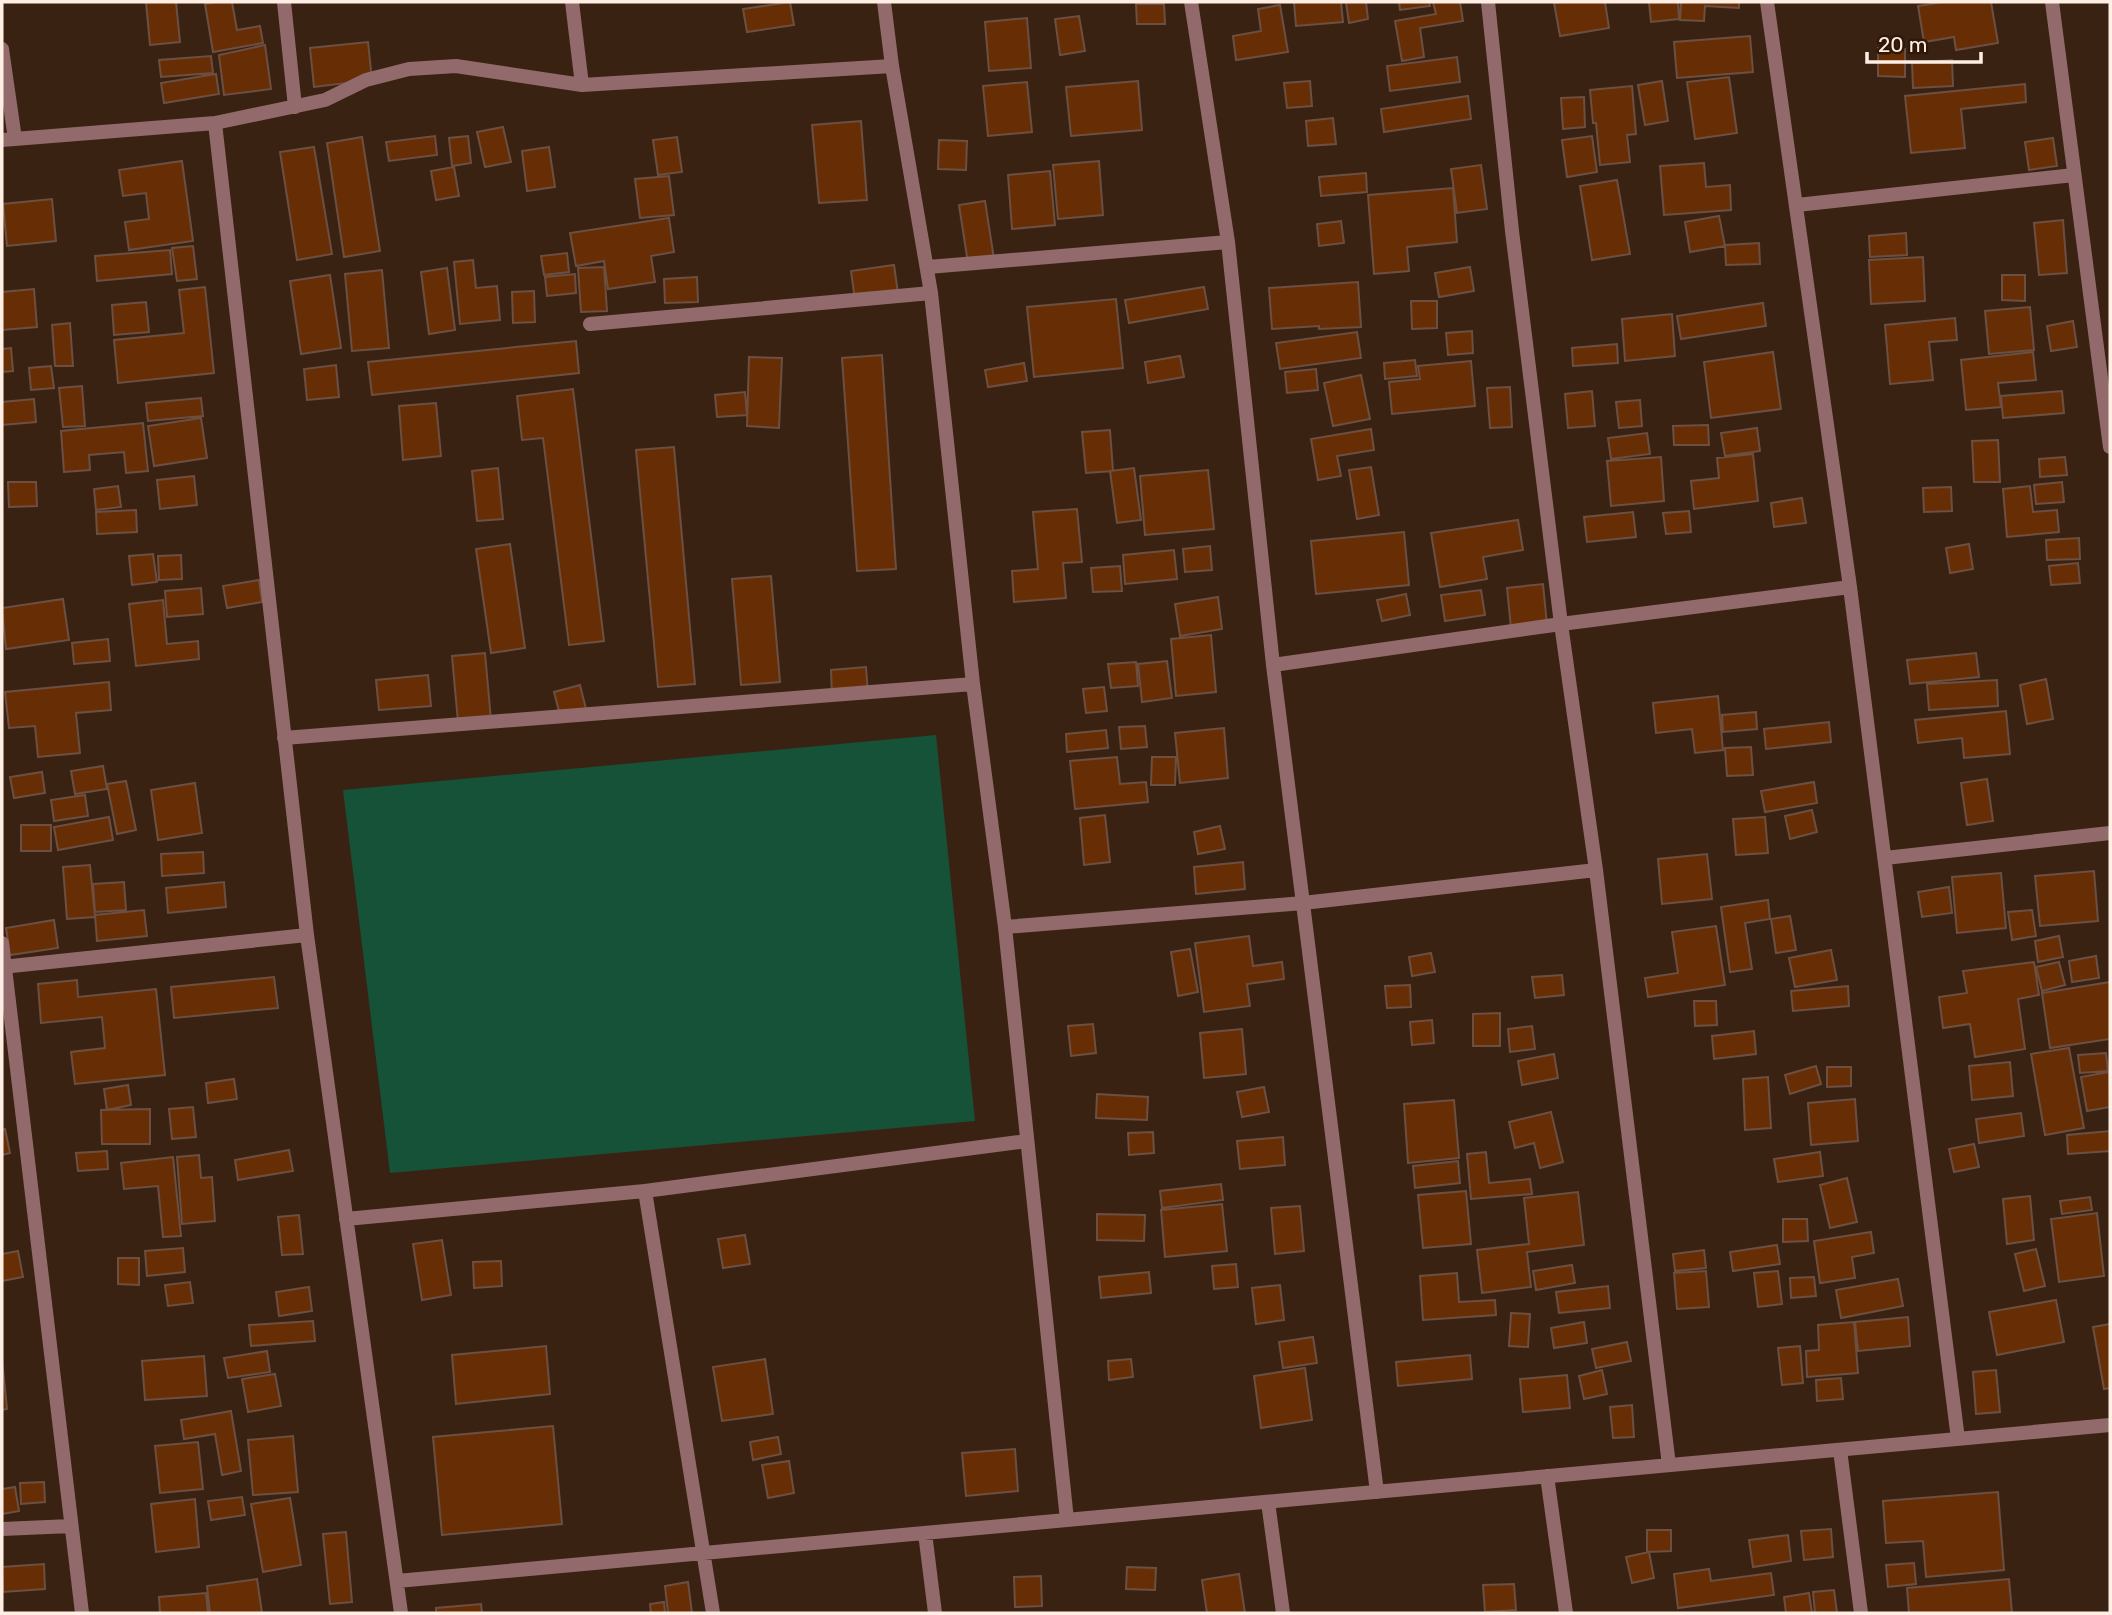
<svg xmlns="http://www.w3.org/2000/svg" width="2112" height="1615" font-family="Rubik,sans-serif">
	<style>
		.green { fill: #165238 }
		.building { fill: #672e05; stroke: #6c4f40; stroke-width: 2 }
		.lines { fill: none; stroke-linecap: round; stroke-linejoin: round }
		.street { stroke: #936a6c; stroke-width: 14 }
	</style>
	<rect width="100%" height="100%" fill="#3a2212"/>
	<path class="green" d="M936 735 975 1121 390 1173 343 790Z"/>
	<path class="building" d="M146 2H176L180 42 150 45Z
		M219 2H232L237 30 260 26 263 43 213 52 205 4Z
		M790 2 794 25 747 32 743 9Z
		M1294 2H1341L1343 22 1296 26Z
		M1346 2H1366L1368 19 1349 23Z
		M1399 2H1429L1430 6 1400 10Z
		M1433 2H1460L1463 21 1420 28 1424 57 1402 61 1395 21 1436 14Z
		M1563 2H1605L1609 28 1560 36 1554 3Z
		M1649 2H1678L1679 19 1651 22Z
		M1681 2H1739V8L1705 6 1704 21 1680 20Z
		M1943 2H1991L1998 43 1956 50 1954 37 1924 42 1918 6Z
		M1136 4H1164L1165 24H1137Z
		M1280 5 1288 52 1236 60 1233 36 1261 31 1258 9Z
		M1079 16 1085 51 1060 55 1055 19Z
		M1027 18 1031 68 989 71 985 22Z
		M1750 36 1753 72 1677 78 1674 42Z
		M368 42 372 80 314 87 310 48Z
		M265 45 271 89 224 95 219 55Z
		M1878 48 1905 49V77L1878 76Z
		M211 56 213 73 161 77 159 60Z
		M1457 57 1460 82 1390 91 1387 66Z
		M1952 60 1953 86 1913 88 1912 63Z
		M216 74 219 94 164 103 161 83Z
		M1729 77 1737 133 1695 139 1687 82Z
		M1138 81 1142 130 1071 136 1066 87Z
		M1310 81 1312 106 1287 108 1284 83Z
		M1662 81 1668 121 1645 125 1638 85Z
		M1027 82 1032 132 988 136 983 86Z
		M2025 84 2026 102 1961 109 1965 148 1911 153 1905 96Z
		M1632 86 1636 134 1627 135 1630 162 1600 165 1596 123H1593L1590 90Z
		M1468 96 1471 119 1384 132 1381 109Z
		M1584 97 1585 127 1563 129 1561 98Z
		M1333 118 1336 144 1308 146 1306 121Z
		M861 121 867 200 819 203 812 125Z
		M503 127 511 162 485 167 477 132Z
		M435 136 437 155 389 161 386 142Z
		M468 136 471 163 452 166 449 138Z
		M1592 136 1597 172 1567 177 1562 140Z
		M362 137 380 251 344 257 327 143Z
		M677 137 682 172 658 175 653 140Z
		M2053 138 2057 166 2029 170 2025 142Z
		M939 140 967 141 966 170 938 169Z
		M314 147 332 254 297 260 280 152Z
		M549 147 555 187 527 191 522 151Z
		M182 161 193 241 129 250 125 222 149 219 146 193 123 196 119 170Z
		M1099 161 1103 215 1058 219 1053 165Z
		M1704 163 1706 187 1730 185 1731 210 1664 215 1660 166Z
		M1481 165 1487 209 1457 213 1451 169Z
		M454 167 459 196 436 200 431 171Z
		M1050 171 1055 225 1012 229 1008 175Z
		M1366 173 1367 192 1321 196 1319 177Z
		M669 176 674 215 640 218 635 179Z
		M1617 180 1630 254 1592 260 1580 186Z
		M1453 188 1457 242 1407 247 1409 271 1374 274 1368 195Z
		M52 199 56 241 7 246 3 204Z
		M985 201 994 259 968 263 959 205Z
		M1719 216 1725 246 1690 252 1685 222Z
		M669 218 674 252 651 256 655 282 608 289 604 261 576 266 570 233Z
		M2063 220 2067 273 2039 275 2034 223Z
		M1341 221 1344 243 1319 246 1317 224Z
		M1906 233 1907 255 1870 257 1869 236Z
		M1759 243 1760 264 1726 265 1725 245Z
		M193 246 197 279 177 281 172 248Z
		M170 250 172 274 97 281 95 256Z
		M567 253 569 272 544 275 541 256Z
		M1923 257 1925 301 1871 304 1869 260Z
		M473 260 476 288 497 286 500 320 460 324 454 262Z
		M894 265 898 293 855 300 851 271Z
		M604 267 607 311 581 312 578 268Z
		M1470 267 1474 291 1439 297 1435 273Z
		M447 268 455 330 429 334 421 272Z
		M382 270 389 348 352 351 345 274Z
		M575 274 576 293 547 296 545 277Z
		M330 275 341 348 301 354 290 281Z
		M2002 275H2025V301L2002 300Z
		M697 277 698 302 665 303 664 279Z
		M1358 282 1361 327 1319 329V326L1272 329 1269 288Z
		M205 287 214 373 118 383 114 340 184 333 179 290Z
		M1204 287 1208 309 1129 323 1125 300Z
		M34 289 37 327 2 330V292Z
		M534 291 535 322 513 323 512 292Z
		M1116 299 1123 368 1034 377 1027 307Z
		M1411 301H1437V328L1412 329Z
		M146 302 149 332 114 335 112 305Z
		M1763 303 1766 326 1681 339 1677 316Z
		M2030 307 2034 350 1989 354 1985 311Z
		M1672 314 1675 356 1625 361 1622 319Z
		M1955 318 1957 340 1929 342 1933 380 1890 384 1885 325Z
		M2073 321 2077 347 2051 351 2047 326Z
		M70 323 73 366H55L52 325Z
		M1472 331 1473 353 1448 355 1446 333Z
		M1357 332 1361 358 1280 369 1276 343Z
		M576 341 579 373 372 395 368 362Z
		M1617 344 1618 363 1573 366 1572 348Z
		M11 348 13 371 2 372V349Z
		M1773 352 1781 409 1711 418 1704 362Z
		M2033 352 2036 380 1998 383 2001 407 1966 410 1961 360Z
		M882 355 896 569 857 571 842 358Z
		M1180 356 1184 377 1148 383 1145 362Z
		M749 357 782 358 779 428 747 426Z
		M1415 360 1417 376 1385 379 1384 363Z
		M1471 361 1475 406 1392 414 1389 382 1420 379 1418 366Z
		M1024 363 1027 381 988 387 985 370Z
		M336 365 339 397 307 400 304 369Z
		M51 366 54 388 31 390 29 368Z
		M1316 369 1318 390 1287 393 1285 372Z
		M1361 375 1370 419 1333 426 1324 383Z
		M82 386 85 426 63 427 59 388Z
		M1510 387 1512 427 1490 428 1487 388Z
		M573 389 604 641 569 645 543 438 522 440 517 396Z
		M1592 391 1595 426 1568 428 1565 394Z
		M2062 391 2064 413 2003 418 2001 396Z
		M745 392 747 415 717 417 715 395Z
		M201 398 203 416 148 421 146 403Z
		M34 399 36 422 2 425V402Z
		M1640 400 1642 426 1619 428 1616 402Z
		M436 403 441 456 403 460 399 406Z
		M201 418 207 458 154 466 148 426Z
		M143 423 148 471 126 473 124 452 89 455 90 470 64 472 61 431Z
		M1708 425 1709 445H1674L1673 426Z
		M1757 428 1760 451 1725 456 1721 433Z
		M1371 429 1374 450 1337 456 1341 476 1318 480 1311 439Z
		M1110 430 1113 471 1086 473 1082 432Z
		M1647 433 1650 454 1611 459 1608 438Z
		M1998 440 2000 482H1974L1972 441Z
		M674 447 695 684 658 687 636 450Z
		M1753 454 1758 501 1694 509 1691 481 1719 478 1717 458Z
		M1661 457 1664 501 1611 506 1607 461Z
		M2065 457 2067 475 2040 477 2039 459Z
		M1371 467 1379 515 1357 519 1349 470Z
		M498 468 503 519 477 521 472 471Z
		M1134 468 1141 520 1117 523 1110 471Z
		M1208 470 1214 529 1145 535 1140 476Z
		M194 476 197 505 160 509 157 480Z
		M8 482H36L37 506 9 507Z
		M2062 482 2064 502 2036 504 2034 485Z
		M118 486 121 507 96 510 94 489Z
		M2030 486 2033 512 2057 510 2059 532 2007 537 2003 489Z
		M1951 487 1952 511 1924 512 1923 488Z
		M1802 498 1806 523 1774 527 1771 503Z
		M1077 509 1082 562 1063 563 1066 598 1014 602 1012 571 1038 569 1033 512Z
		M136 510 137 532 97 534 96 512Z
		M1689 511 1691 532 1666 534 1663 513Z
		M1633 512 1636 537 1587 542 1584 517Z
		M1518 520 1523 550 1483 557 1487 579 1440 587 1431 533Z
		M1404 532 1409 585 1316 594 1311 541Z
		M2079 538 2080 559 2047 560 2046 540Z
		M510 544 525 648 491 653 476 549Z
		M1969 544 1973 569 1950 573 1946 548Z
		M1210 546 1212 570 1185 572 1183 549Z
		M1174 550 1177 579 1125 584 1123 555Z
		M153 554 157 582 132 585 129 556Z
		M181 555 182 579 159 580 158 556Z
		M2078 563 2080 583 2051 585 2049 566Z
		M1120 566 1122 591 1093 592 1091 568Z
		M771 576 780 682 741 685 732 579Z
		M259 580 262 602 227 608 223 586Z
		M1543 584 1547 625 1511 628 1507 588Z
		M201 588 203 614 167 617 165 591Z
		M1481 590 1485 615 1445 621 1441 595Z
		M1406 594 1410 615 1382 621 1377 600Z
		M1218 597 1222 629 1180 636 1175 604Z
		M63 599 69 640 6 649 2 608Z
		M163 600 167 644 198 641 199 659 136 666 129 604Z
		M1211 635 1216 692 1176 696 1171 639Z
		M108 639 110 661 74 664 72 643Z
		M485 653 491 720 458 722 452 656Z
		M1976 653 1979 677 1910 684 1907 660Z
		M1167 661 1172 698 1142 702 1138 664Z
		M1136 662 1138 686 1111 688 1108 664Z
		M866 667 868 694 832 696 831 670Z
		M428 675 431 706 379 710 376 680Z
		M2046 679 2053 719 2027 724 2020 685Z
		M1997 680 1998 706 1929 710 1927 684Z
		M109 682 111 710 76 713 80 753 38 757 35 726 9 728 5 692Z
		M580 685 586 709 560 715 554 692Z
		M1104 687 1107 711 1086 713 1083 689Z
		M1718 696 1723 750 1695 753 1692 729 1656 733 1653 703Z
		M2006 711 2010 754 1964 758 1962 738 1918 743 1915 720Z
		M1756 712 1757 729 1723 732 1722 715Z
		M1829 722 1831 742 1766 749 1764 729Z
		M1145 726 1147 747 1121 749 1119 727Z
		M1224 728 1228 778 1180 783 1175 733Z
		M1106 730 1108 748 1067 752 1066 734Z
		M1751 747 1753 775 1727 776 1725 748Z
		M1117 757 1120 784 1146 782 1148 802 1075 809 1070 761Z
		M1152 757H1176L1175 785H1151Z
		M103 766 107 789 75 794 71 771Z
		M42 772 45 793 14 798 10 777Z
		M1987 779 1993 821 1967 825 1961 783Z
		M126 781 136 830 117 834 107 784Z
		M1814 782 1817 803 1765 812 1761 791Z
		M195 783 202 833 158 840 151 790Z
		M85 795 88 816 54 821 51 800Z
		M1812 810 1817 832 1790 839 1785 816Z
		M1105 815 1110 862 1084 865 1080 818Z
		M109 817 113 840 58 850 54 827Z
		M1765 817 1768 853 1736 855 1733 819Z
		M21 825H51V851H21Z
		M1220 826 1225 849 1198 854 1194 832Z
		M203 852 204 873 162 876 161 854Z
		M1707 854 1712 899 1662 904 1658 859Z
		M1243 862 1245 889 1196 894 1194 867Z
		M90 865 95 917 67 919 63 867Z
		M2094 871 2098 921 2040 926 2035 876Z
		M2001 873 2006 928 1957 933 1952 877Z
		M124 882 126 910 95 912 93 884Z
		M224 882 226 907 168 913 166 888Z
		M1949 887 1952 913 1922 917 1918 892Z
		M1768 900 1770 919 1745 923 1752 969 1730 972 1721 907Z
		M144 910 147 936 97 941 95 915Z
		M2032 910 2036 936 2012 940 2008 912Z
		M1790 916 1796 950 1776 953 1771 919Z
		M54 920 58 948 10 955 6 928Z
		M1716 926 1725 985 1648 997 1645 978 1678 973 1672 932Z
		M1249 936 1253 966 1282 962 1284 979 1247 984 1250 1006 1204 1012 1195 943Z
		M2059 936 2063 957 2038 962 2035 941Z
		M1190 949 1198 992 1178 996 1171 952Z
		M1831 950 1837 980 1795 987 1789 958Z
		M1431 953 1435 972 1412 976 1409 957Z
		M2096 956 2099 978 2072 982 2069 961Z
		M2034 962 2039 995 2018 999 2025 1049 1975 1057 1970 1024 1943 1028 1939 997 1967 993 1963 971Z
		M2059 962 2065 985 2042 991 2036 967Z
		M1562 975 1564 995 1535 998 1532 977Z
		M274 977 278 1008 174 1018 171 987Z
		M77 980 78 997 156 989 165 1075 75 1084 71 1052 105 1048 102 1017 41 1023 38 984Z
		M2110 982V1039L2050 1048 2042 993Z
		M1410 985 1411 1007 1387 1008 1385 986Z
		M1848 986 1849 1006 1793 1011 1791 991Z
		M1694 1001H1716L1717 1025 1695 1026Z
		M1500 1013V1046H1473V1014Z
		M1432 1020 1434 1043 1412 1045 1410 1022Z
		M1093 1024 1096 1053 1071 1056 1068 1026Z
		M1532 1026 1535 1049 1510 1052 1508 1029Z
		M1242 1029 1246 1074 1204 1078 1200 1033Z
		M1754 1031 1756 1054 1714 1059 1712 1036Z
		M2069 1048 2084 1128 2045 1135 2031 1054Z
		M2106 1053 2108 1071 2080 1073 2078 1055Z
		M1554 1054 1558 1078 1522 1085 1518 1061Z
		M2010 1062 2013 1096 1972 1100 1969 1066Z
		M1816 1066 1821 1084 1790 1094 1785 1075Z
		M1827 1067H1851V1086L1827 1087Z
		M2109 1072 2110 1107 2087 1111 2081 1077Z
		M1768 1077 1771 1128 1745 1130 1743 1079Z
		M234 1079 237 1099 208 1103 206 1083Z
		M128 1085 131 1105 107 1110 104 1089Z
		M1264 1087 1269 1112 1242 1117 1237 1092Z
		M1097 1094 1148 1097 1147 1120 1096 1118Z
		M1855 1099 1858 1141 1811 1145 1808 1103Z
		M1454 1100 1459 1158 1408 1163 1404 1104Z
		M193 1107 196 1137 172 1139 169 1109Z
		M150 1109V1144H102L101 1110Z
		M1551 1112 1563 1162 1540 1168 1534 1143 1515 1148 1509 1122Z
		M2021 1113 2024 1136 1979 1143 1976 1119Z
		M5 1129 10 1153 2 1155V1130Z
		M2110 1131V1151L2068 1154 2067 1135Z
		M1153 1132 1154 1153 1129 1155 1128 1133Z
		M1283 1137 1285 1165 1240 1169 1237 1141Z
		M1974 1144 1979 1167 1954 1172 1949 1149Z
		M289 1150 293 1171 238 1180 235 1160Z
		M107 1151 108 1169 78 1171 76 1153Z
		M1486 1152 1489 1183 1530 1179 1532 1194 1471 1199 1467 1154Z
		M1820 1152 1823 1176 1778 1182 1774 1159Z
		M199 1155 201 1178 212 1177 215 1221 182 1224 177 1157Z
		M173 1157 181 1236 163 1237 158 1186 124 1189 121 1163Z
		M1458 1161 1460 1183 1415 1188 1413 1166Z
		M1847 1178 1857 1222 1830 1228 1820 1185Z
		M1221 1184 1223 1200 1162 1208 1160 1191Z
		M1466 1191 1471 1244 1423 1248 1418 1195Z
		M1578 1192 1584 1245 1527 1252 1531 1287 1482 1293 1477 1250 1529 1244 1524 1198Z
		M2030 1196 2034 1240 2007 1244 2003 1199Z
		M2090 1197 2092 1210 2062 1214 2060 1201Z
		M1222 1204 1227 1251 1165 1257 1161 1210Z
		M1300 1206 1304 1251 1275 1254 1271 1208Z
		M2097 1213 2104 1276 2059 1282 2051 1219Z
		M1097 1214 1145 1215 1144 1241 1097 1240Z
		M299 1215 303 1254 282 1255 278 1217Z
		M1783 1219H1807L1808 1241 1783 1242Z
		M1871 1232 1874 1253 1852 1257 1855 1278 1820 1283 1814 1241Z
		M745 1235 750 1264 723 1268 718 1239Z
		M442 1240 451 1295 422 1300 413 1244Z
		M1777 1245 1780 1264 1733 1271 1730 1252Z
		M183 1248 185 1272 147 1276 145 1251Z
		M2036 1249 2045 1286 2024 1291 2015 1254Z
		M1704 1250 1706 1268 1675 1271 1673 1254Z
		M18 1251 23 1277 2 1281V1254Z
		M118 1258H139V1285L118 1284Z
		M501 1261 502 1286 474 1288 473 1262Z
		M1236 1264 1238 1287 1214 1289 1212 1266Z
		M1572 1265 1575 1283 1536 1290 1533 1271Z
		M1706 1271 1709 1307 1677 1309 1674 1273Z
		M1778 1271 1782 1304 1758 1307 1754 1273Z
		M1149 1272 1151 1293 1101 1298 1099 1277Z
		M1457 1273 1459 1302 1495 1300 1496 1315 1423 1320 1420 1276Z
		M1814 1277 1816 1296 1791 1298 1790 1278Z
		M1898 1279 1903 1306 1841 1318 1836 1290Z
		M190 1282 193 1303 168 1306 165 1285Z
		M1280 1285 1284 1320 1256 1324 1252 1288Z
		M1608 1286 1610 1308 1559 1313 1556 1292Z
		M309 1287 312 1311 279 1316 276 1292Z
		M2056 1300 2064 1342 1997 1355 1989 1312Z
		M1511 1313 1530 1314 1528 1347 1509 1346Z
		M1908 1317 1910 1346 1858 1351 1855 1322Z
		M313 1321 315 1341 251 1346 249 1325Z
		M1584 1322 1587 1343 1554 1348 1551 1328Z
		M1854 1322 1858 1373 1807 1377 1806 1351 1819 1350 1818 1325Z
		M2110 1324V1388L2104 1389 2093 1327Z
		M1313 1337 1317 1363 1283 1368 1279 1342Z
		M1627 1342 1631 1361 1596 1368 1592 1349Z
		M546 1346 550 1394 456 1404 452 1355Z
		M1800 1346 1803 1383 1782 1385 1778 1348Z
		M267 1351 270 1372 228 1378 224 1358Z
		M1470 1355 1472 1379 1398 1386 1396 1362Z
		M204 1356 207 1396 145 1400 142 1361Z
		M2 1359 7 1409 2 1410Z
		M765 1359 773 1414 722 1421 713 1367Z
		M1131 1359 1133 1377 1109 1380 1108 1361Z
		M1305 1368 1312 1420 1261 1428 1254 1376Z
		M1602 1370 1607 1394 1584 1399 1579 1376Z
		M1996 1370 2000 1412 1976 1414 1973 1372Z
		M275 1374 281 1406 248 1412 242 1379Z
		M1567 1375 1570 1408 1523 1412 1520 1379Z
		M1841 1378 1843 1399 1817 1401 1816 1380Z
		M1632 1405 1634 1437 1613 1438 1610 1407Z
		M231 1411 241 1471 222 1475 215 1434 184 1439 181 1420Z
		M553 1426 562 1524 442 1535 433 1437Z
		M293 1436 298 1492 253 1495 248 1440Z
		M778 1437 781 1454 753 1460 750 1442Z
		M198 1442 203 1489 160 1493 155 1446Z
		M1015 1449 1018 1491 966 1496 962 1453Z
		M789 1461 794 1493 768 1498 762 1465Z
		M44 1482 45 1502 21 1504 20 1483Z
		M15 1487 19 1511 2 1514V1489Z
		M1998 1492 2004 1570 1926 1577 1923 1541 1886 1543 1883 1501Z
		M242 1497 245 1515 211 1520 208 1501Z
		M290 1498 301 1565 263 1572 251 1504Z
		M195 1499 199 1547 156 1552 151 1504Z
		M1831 1529 1833 1557 1804 1560 1801 1531Z
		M1647 1530H1671V1551L1647 1552Z
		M346 1532 352 1602 330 1604 323 1534Z
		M1788 1535 1791 1561 1753 1567 1749 1540Z
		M1649 1552 1654 1578 1632 1583 1626 1557Z
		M1914 1563 1916 1584 1888 1587 1886 1565Z
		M44 1564 45 1589 3 1592 2 1567Z
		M1127 1567 1156 1568 1155 1590 1126 1589Z
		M1709 1569 1711 1581 1771 1573 1774 1595 1678 1608 1674 1574Z
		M1239 1574 1245 1613H1207L1202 1580Z
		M1041 1576 1042 1606 1015 1607 1014 1577Z
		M257 1579 262 1613H210L207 1586Z
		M2009 1579 2012 1613H1909L1907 1588Z
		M688 1582 692 1613H668L665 1586Z
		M1514 1584 1516 1610 1485 1612 1483 1585Z
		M1834 1590 1837 1613H1815L1813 1592Z
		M206 1593 208 1613H160L159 1597Z
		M1809 1593 1812 1613H1786L1784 1597Z
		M664 1602 665 1613H651L650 1604Z
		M481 1604 482 1613H436V1608Z"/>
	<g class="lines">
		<path class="street" d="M284 2 295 107
			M572 2 582 85
			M884 2 892 66 931 293 973 684 1005 927 1067 1520
			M1191 2 1228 242 1273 665 1377 1492
			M1488 2 1512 231 1561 624 1596 870 1669 1465
			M1767 2 1850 587 1958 1439
			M2052 2 2110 447
			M2 49 15 139
			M215 123 307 935 401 1613
			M2 140 215 123 325 100 366 80 409 69 456 66 582 85 892 66
			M1797 205 2074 175
			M928 267 1228 242
			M590 324 931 293
			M1273 665 1561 624 1850 587
			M284 738 973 684
			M1885 858 2110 833
			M1005 927 1303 903 1596 870
			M2 943 82 1613
			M2 967 307 935
			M645 1191 713 1613
			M346 1219 645 1191 1027 1141
			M1840 1450 1861 1613
			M1547 1476 1566 1613
			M1268 1502 1283 1613
			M2 1529 71 1526
			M925 1533 935 1613
			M397 1581 2110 1425"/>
	</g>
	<rect width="2112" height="1615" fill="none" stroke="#ffeee4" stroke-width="7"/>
	<path d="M1867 52v10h114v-10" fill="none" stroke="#ffeee4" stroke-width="3.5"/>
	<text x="1878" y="52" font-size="21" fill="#ffeee4" stroke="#301808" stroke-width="5" paint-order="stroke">20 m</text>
</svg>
